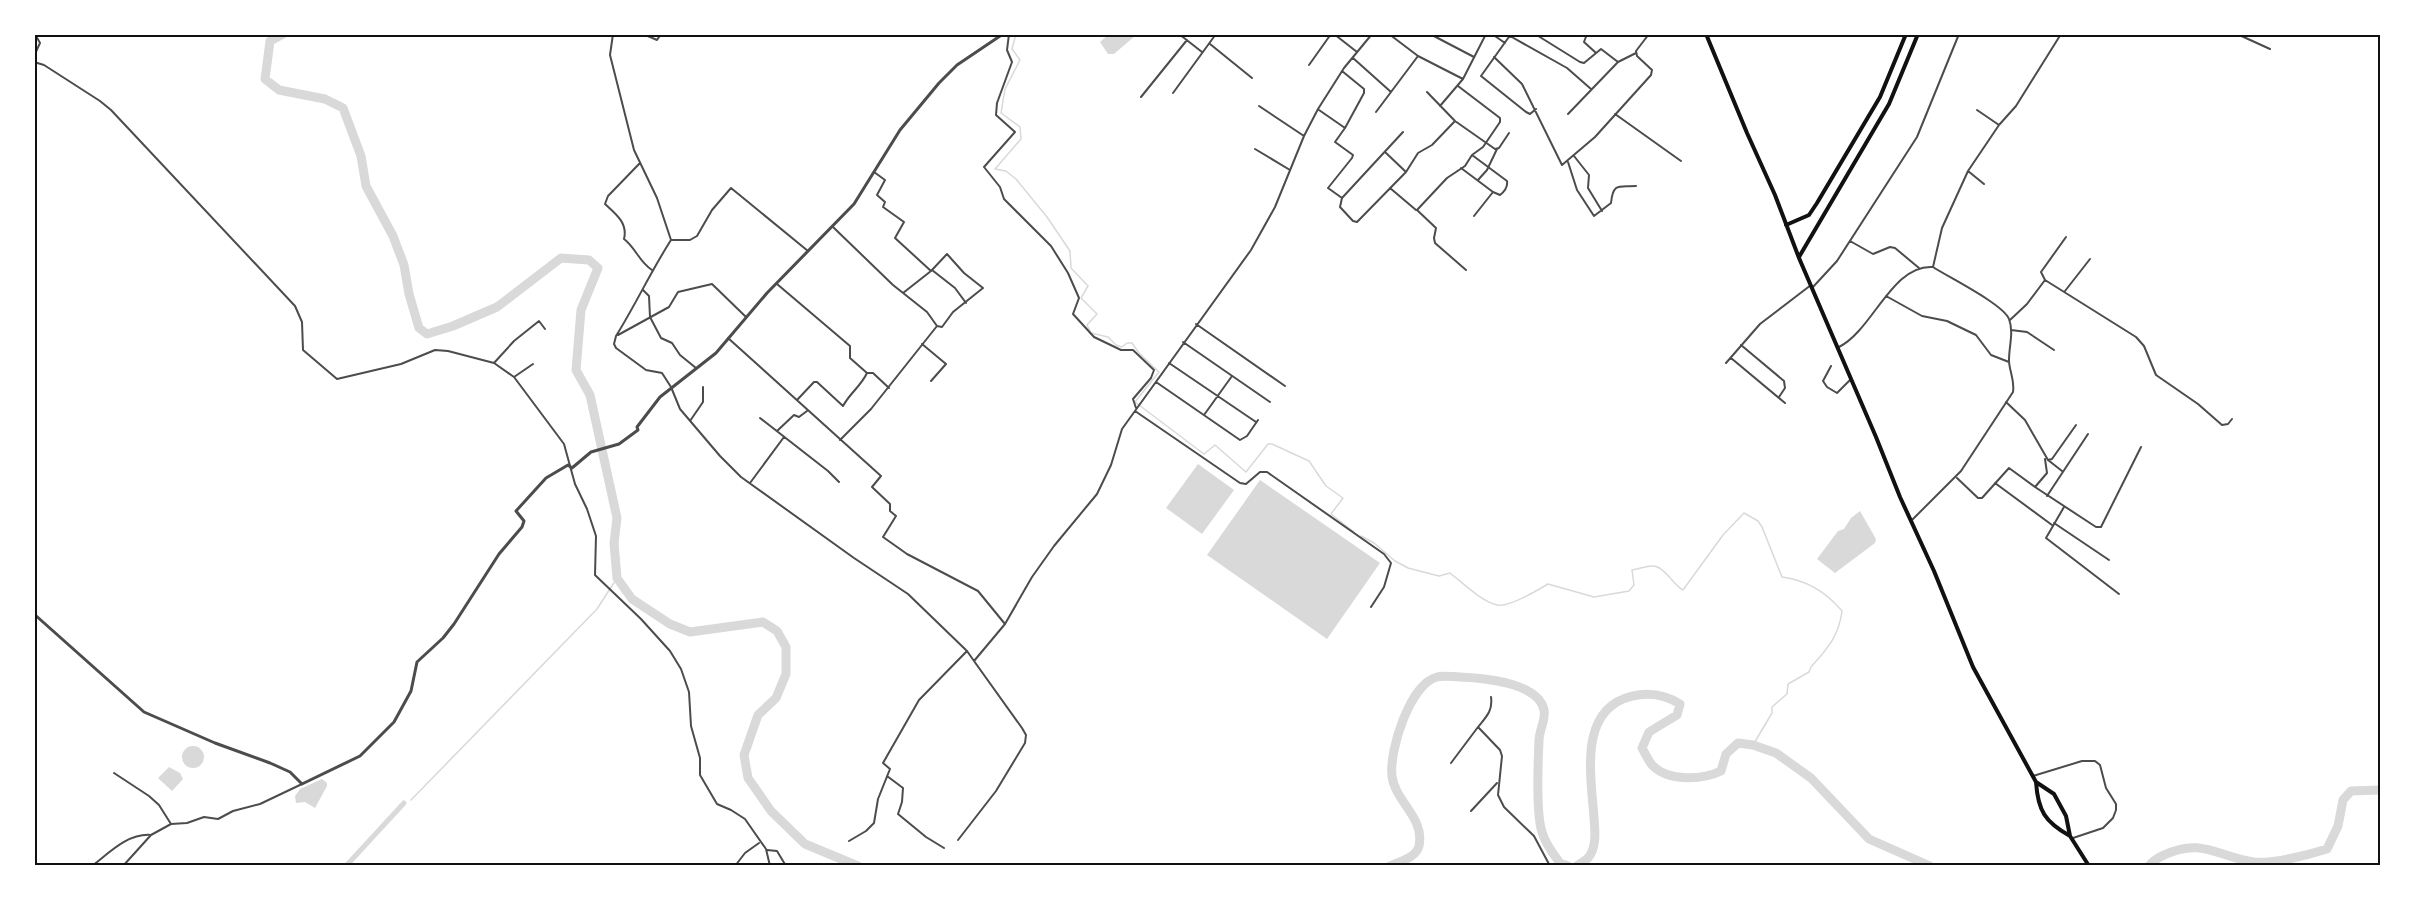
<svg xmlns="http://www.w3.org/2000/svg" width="2415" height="900" font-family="Rubik,sans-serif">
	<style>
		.water { fill: #d9d9d9 }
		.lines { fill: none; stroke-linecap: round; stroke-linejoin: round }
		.stream { stroke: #d9d9d9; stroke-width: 1.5 }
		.canal { stroke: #d9d9d9; stroke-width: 5 }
		.river { stroke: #d9d9d9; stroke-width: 9 }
		.minor { stroke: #4c4c4c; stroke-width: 2 }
		.tertiary { stroke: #4c4c4c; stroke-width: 3 }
		.primary { stroke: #111; stroke-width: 4 }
		.neatline { fill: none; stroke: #111; stroke-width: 2 }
	</style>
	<rect width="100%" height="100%" fill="#fff"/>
	<path class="water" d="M1108 35V34L1136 35 1114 54H1108L1100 42Z
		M1198 464 1234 490 1202 534 1166 508Z
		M1260 480 1380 563 1327 639 1207 555Z
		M1860 511 1876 539 1875 543 1835 573 1817 559 1838 531 1844 529 1851 518Z
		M182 757a11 11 0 1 1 22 0a11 11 0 1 1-22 0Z
		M169 767 180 773 183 779 172 791 158 778Z
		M322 779 327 783V786L315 808 305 802 296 803 295 796 300 789Z"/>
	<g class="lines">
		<path class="stream" d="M1016 34 1012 49 1020 60 1005 89 1001 113 1020 127 1021 139 995 169 1006 171 1016 179 1047 217 1070 251 1071 268 1088 286 1081 298 1097 314 1087 325 1091 333 1108 337 1116 345 1122 347 1127 343H1132L1139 353 1159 372 1135 402 1204 454 1215 445 1246 472 1268 444H1272L1309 461 1326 486 1343 498 1331 514 1354 532
			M1361 536 1374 543 1395 561 1408 568 1439 576 1450 573C1463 583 1481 601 1497 605 1507 608 1538 590 1548 584L1594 597 1629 591 1634 585 1632 570C1639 569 1646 566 1652 566 1665 566 1672 584 1683 590L1723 535 1744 513 1758 521 1762 527 1782 577C1806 580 1826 592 1842 611 1839 636 1827 649 1811 667L1809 672 1788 684 1787 694 1772 707V713L1753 745
			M411 800 597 609 617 578"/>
		<path class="canal" d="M346 866 404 803"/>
		<path class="river" d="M283 34 270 41 265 79 279 90 325 99 343 108 361 156 366 186 393 236 404 265 409 294 419 328 427 334 453 326 497 307 561 258 589 260 598 268 581 310 576 370 590 395 617 518 614 543 617 578 632 599 670 624 690 632 763 622 777 631 786 647V674L776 698 758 715 744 755 748 778 771 811 805 844 858 866
			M1390 866C1400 861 1416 858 1419 846 1425 817 1395 802 1392 776 1389 750 1410 684 1437 677 1443 675 1453 677 1460 677 1482 678 1538 682 1544 710 1546 720 1539 730 1539 741 1538 762 1536 813 1542 832 1545 843 1553 854 1560 863L1568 866
			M1577 866C1580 863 1585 861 1588 858 1597 848 1595 830 1594 818 1591 775 1578 709 1632 696 1649 692 1666 695 1680 704L1677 715 1649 732 1642 748C1645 753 1648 760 1652 765 1668 782 1702 780 1721 771L1726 754 1738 743 1753 745 1776 753 1811 778 1869 839 1930 866
			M2149 866C2153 860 2158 858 2164 855 2202 837 2218 857 2254 862 2273 864 2308 855 2327 849L2338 826 2343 800 2351 791 2380 790"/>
		<path class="minor" d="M613 34 610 55 634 150 657 198 671 240C651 271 636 304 616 336L614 344 616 348 646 370 662 373 671 387 680 409 720 456 741 477 854 558 908 594 967 651 974 661 1005 624 1032 577 1054 546 1097 494 1111 465 1122 429 1251 250 1275 207 1304 136 1318 109 1344 68 1372 34
			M643 34 657 40 661 34
			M1009 34 1007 50 1012 62 997 103 996 115 1015 132 984 167 1000 187 1004 199 1051 246 1068 273 1079 298 1073 314 1094 337 1121 350H1133L1154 370 1151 378 1133 399 1136 408
			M1179 34 1202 52
			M1334 34 1357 52
			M1389 34 1418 56 1463 79
			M1430 34 1474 57
			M1492 34 1505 43
			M1511 34 1481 76 1526 112 1530 114 1536 109
			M1535 34 1580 62 1584 63 1601 49 1618 62
			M1587 34 1584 42 1595 52
			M2237 34 2270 49
			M1510 36 1567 68 1591 89
			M1210 44 1252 78
			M34 56 40 43 35 34
			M1494 57 1522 84 1562 165 1595 137 1651 75 1652 70 1637 56 1636 51 1649 34
			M1353 58 1391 92 1418 56
			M34 62 44 65 100 101 111 110 295 306 302 322 303 350 337 379 401 364 435 350 448 351 494 363 514 377 564 444 575 484 587 509 596 536 595 575 641 619 670 651 681 669 689 692 691 726 700 758V775L717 804 731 810 745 819 766 849 770 866
			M1309 65 1331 34
			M1342 71 1364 89V93L1345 128
			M1458 86 1500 118V122L1483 147 1472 155 1465 166 1447 178 1417 210 1436 228 1434 238 1435 243 1466 270
			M1427 92 1455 121 1495 149 1499 148 1509 133
			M1173 93 1216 34
			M1141 97 1187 40
			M1259 106 1304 136
			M1440 106 1463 79 1486 34
			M1319 110 1345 128 1335 142 1353 155 1352 158 1328 188 1342 198 1340 207 1353 221 1357 222 1406 172 1418 153 1432 145 1455 121
			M1977 110 1999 125
			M1376 112 1391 92
			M1568 114 1618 62 1636 53
			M1615 114 1681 161
			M1255 149 1290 170
			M1385 152 1406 172
			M1574 156 1589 175 1588 188 1602 211
			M1568 162 1577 190 1594 216 1611 203C1613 182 1619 187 1636 186
			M640 163 608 196 605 204C616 214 628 223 624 239 636 248 639 262 652 270
			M1461 168 1493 192 1500 195C1505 191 1508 187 1507 181L1472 155
			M1968 171 1984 184
			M1478 180 1487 170 1497 149
			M1390 188 1416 210
			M1342 198 1403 132
			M1474 216 1493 192
			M833 227 893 285 927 312 937 326
			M2066 237 2041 272 2045 280 2136 337 2144 346 2156 375 2198 404 2222 425 2228 424 2232 419
			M671 240H690L697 236 712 210 731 188 808 251
			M1850 241 1873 254 1890 247 1895 248 1919 268
			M1933 267 1942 228 1968 171 1999 125 2016 106 2061 34
			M932 270 955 288 966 303
			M777 284 850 346V358L867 373H873L889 388
			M1813 287 1837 261 1917 137 1959 34
			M643 290 649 296 650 317 661 338 672 343 680 355 696 368
			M2065 291 2090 259
			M903 293 931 271
			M1886 296 1922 316 1947 321 1976 335 1991 355 2009 362
			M2010 320 2027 304 2045 280
			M1196 324 1285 386
			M2011 330 2027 332 2054 350
			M618 335 669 307 678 292 712 284 746 317
			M728 338 881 476 872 487 890 504V511L896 516 883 537 907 554 978 591 1005 624
			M1183 342 1270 402
			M922 344 946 364 931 381
			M1741 345 1784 381 1785 388 1779 397
			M1839 347C1873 330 1892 264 1933 267 1948 277 2003 304 2009 319 2014 332 2009 346 2009 360 2009 371 2015 380 2013 392L1961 471 1911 521
			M1731 358 1785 403
			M494 363 514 341 539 321 545 329
			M1169 363 1256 422
			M1726 363 1760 324 1811 285
			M1831 366 1823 381 1827 387 1837 393 1850 380
			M514 377 533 364
			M1156 382 1240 440 1247 436 1258 420
			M797 400 814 382H817L843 406C850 393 861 386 867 373
			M2006 402 2025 420 2048 460 2052 459 2076 425
			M1135 411 1240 483 1246 484 1260 472H1267L1384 554 1391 563 1384 587 1371 607
			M1204 415 1232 376
			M760 418 828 471 839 482
			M690 421 703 402V387
			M777 431 794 415 799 417 807 411
			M840 440 871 409 937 326 942 327 953 312 983 288 964 273 947 254 931 271 895 238 904 222 883 207 885 202 877 195 885 180 874 172
			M2048 460 2062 471
			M1957 478 1978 498H1982L2009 468 2035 487 2096 527H2101L2141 447
			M750 483 784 437
			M1995 483 2052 525
			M2035 487 2047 473 2045 459
			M2047 496 2088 434
			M2064 507 2046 538 2119 594
			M2054 523 2109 560
			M1491 697C1493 711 1486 717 1478 727L1500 750 1502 756 1498 795 1504 807 1534 836 1550 866
			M1451 763 1478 727
			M114 773 149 796 159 805 171 824
			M887 776 903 788 902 802 898 814 926 837 944 848
			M2033 776 2082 761H2095L2100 765 2106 788 2116 804V810L2113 818 2103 828 2073 838
			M1471 811 1497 783
			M958 840 996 791 1025 743 1026 735 1022 728 974 661
			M849 841 866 831 874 823 878 799 890 769 883 763 919 700 967 651
			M767 850 777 851 786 866
			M92 866C109 853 128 833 151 835
			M123 866 151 835 171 824 187 823 204 817 218 819 233 811 260 804 302 784
			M735 866 745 853 759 843
			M1794 866V865"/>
		<path class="tertiary" d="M34 614 144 712 215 743 270 763 290 772 302 784 360 756 394 722 411 691 417 662 443 638 454 624 499 554 522 527 524 521 516 511 546 478 568 465 572 468 591 452 619 444 638 430 637 427 660 397 716 353 767 293 854 204 900 130 939 83 957 65 1003 34"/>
		<path class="primary" d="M1706 34 1747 133 1775 195 1799 258 1876 437 1900 497 1934 571 1973 667 2036 782C2038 811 2045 822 2070 836
			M1786 225 1809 215 1817 203 1880 97 1906 34
			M1799 257 1889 104 1918 34
			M2036 782 2054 794 2066 816 2070 836 2089 866"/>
	</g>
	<rect width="2415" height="900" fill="none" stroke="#ffffff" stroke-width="72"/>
	<rect x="36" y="36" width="2343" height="828" class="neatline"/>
</svg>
